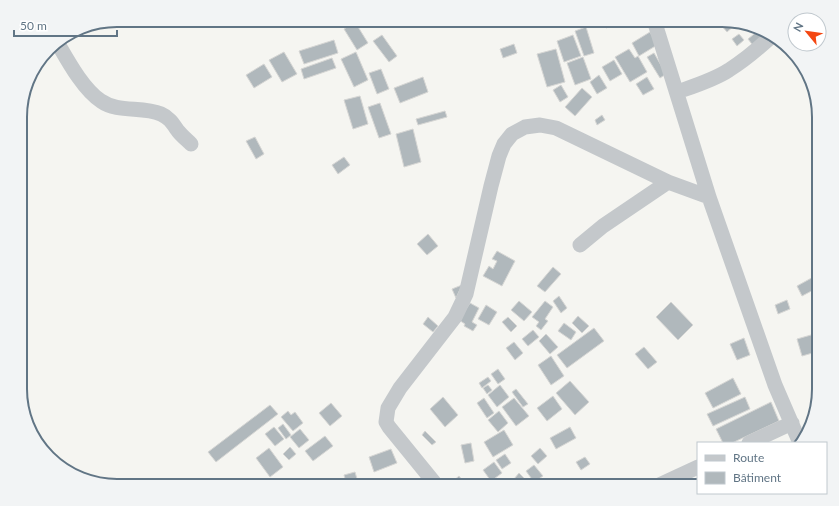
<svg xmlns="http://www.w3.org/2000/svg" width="839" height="506" font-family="Lato,sans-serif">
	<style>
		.building { fill: #b0b8bc; stroke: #d6d6d4 }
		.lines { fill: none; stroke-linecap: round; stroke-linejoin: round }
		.street { stroke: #c4c8cb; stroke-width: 15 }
		.rim { fill: none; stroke: #617585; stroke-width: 2 }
	</style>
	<rect width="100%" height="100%" fill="#f5f5f1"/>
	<path class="building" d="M603 20H613L615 25 606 28Z
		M717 20H722L736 24 727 32Z
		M355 22 368 43 357 50 344 29Z
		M586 27 594 53 584 56 575 31Z
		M759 30 770 33 755 48 748 39Z
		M650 32 657 45 639 56 632 43Z
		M739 34 744 40 737 46 732 39Z
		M382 35 397 56 389 62 373 41Z
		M573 35 581 56 564 62 557 41Z
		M334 40 338 53 304 64 299 51Z
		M514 44 517 53 503 58 500 49Z
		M556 49 565 82 547 87 537 54Z
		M629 49 635 58 638 56 647 72 630 82 615 57Z
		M284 52 297 74 282 82 269 60Z
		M356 52 368 80 354 87 341 59Z
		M654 53 666 74 660 78 647 57Z
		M583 57 591 79 575 85 567 63Z
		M332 58 336 68 304 79 301 69Z
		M614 60 622 74 610 81 602 67Z
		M264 64 272 77 254 88 246 75Z
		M381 69 389 89 377 94 369 73Z
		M599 75 607 88 597 94 590 82Z
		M423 77 428 92 400 103 394 88Z
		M647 77 654 89 643 95 636 84Z
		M561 85 568 97 560 102 553 90Z
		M582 88 592 97 575 116 565 107Z
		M360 96 368 124 353 129 344 100Z
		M380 103 391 134 379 138 368 107Z
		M445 111 447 117 418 125 416 119Z
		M602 115 605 120 597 125 595 120Z
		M413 129 421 162 404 167 396 134Z
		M255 137 264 154 256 159 246 141Z
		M344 157 350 165 338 174 332 165Z
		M428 234 438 246 427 255 417 244Z
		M497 251 515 261 502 286 483 276 489 266 493 269 497 261 492 259Z
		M553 267 561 274 545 292 537 286Z
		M817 275 819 278V287L802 296 797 286Z
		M462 285 456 298 452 289Z
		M559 296 567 308 561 313 553 301Z
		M787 300 790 309 778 314 775 305Z
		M519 301 532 312 524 321 511 310Z
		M545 301 553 307 545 319 548 321 541 330 536 326 539 322 532 317Z
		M671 302 693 325 678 340 656 317Z
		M470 303 479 308 472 322 477 325 473 331 464 326 465 324 459 320Z
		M486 305 497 312 489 325 478 319Z
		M578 316 589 326 582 333 572 323Z
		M428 317 438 326 433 332 423 324Z
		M508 317 517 326 511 332 502 322Z
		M564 323 576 332 571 340 558 331Z
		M594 328 604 341 567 368 557 355Z
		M533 330 539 337 528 346 522 339Z
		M546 334 558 347 550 354 539 341Z
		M811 335 816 352 802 356 797 339Z
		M744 338 750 355 737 360 730 344Z
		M514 342 523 353 515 360 506 348Z
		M644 347 657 362 648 369 635 354Z
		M551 356 564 376 551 385 538 365Z
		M819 359V375L815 360Z
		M498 369 505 379 498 384 491 374Z
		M488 377 491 381 482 388 479 383Z
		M733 378 741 394 713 408 705 393Z
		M570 381 589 402 575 415 556 393Z
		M488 385 492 390 487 394 483 388Z
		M500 385 509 397 497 407 488 395Z
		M516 389 528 404 523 407 512 392Z
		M553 396 562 409 547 421 537 408Z
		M443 397 458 415 445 427 430 409Z
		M745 397 750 409 713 426 707 414Z
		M484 398 494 413 487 418 477 403Z
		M514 398 529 416 516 426 502 407Z
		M771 402 779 421 732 443H723L716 429Z
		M331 403 342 416 330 426 319 413Z
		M270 405 278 414 216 462 208 452Z
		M288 411 291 415 295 412 303 423 293 431 281 417Z
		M499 411 508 423 498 432 488 420Z
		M283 424 291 435 286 439 278 428Z
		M274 427 284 439 275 446 265 434Z
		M570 427 576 438 556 449 550 438Z
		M300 429 309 440 299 448 290 437Z
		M504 430 513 445 493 457 484 442Z
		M425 431 436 442 432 445 422 435Z
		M325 436 333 446 313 461 305 451Z
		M471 443 474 461 465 463 461 445Z
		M290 447 296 454 289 460 283 454Z
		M269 448 283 467 270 477 256 458Z
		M540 448 547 456 538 464 531 456Z
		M391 449 397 463 374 472 369 457Z
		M505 454 511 463 502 469 496 460Z
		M585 457 590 464 581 470 576 462Z
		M494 462 502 473 491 481 483 470Z
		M534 465 543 476 534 482 526 471Z
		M355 472 357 479 346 482 344 475Z
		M519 473 529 483 526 486H521L514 479Z
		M459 476 465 484 463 486H454L451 483Z
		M579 479 583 486H568Z
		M382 480 388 486H377Z"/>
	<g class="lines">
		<path class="street" d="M654 20 709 197 775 385 800 443
			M57 42C68 61 83 89 101 101 118 113 142 106 161 114 170 118 173 124 178 131 182 136 187 140 191 144
			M677 92C694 86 714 80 729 70 745 60 759 48 773 35
			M580 245 603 226 668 182
			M749 443 792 423
			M437 486 389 427 386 422 388 408 400 388 455 317 466 294 491 186 499 156 504 144 512 134 525 127 540 125 556 128 668 182 709 197
			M657 486 698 467"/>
	</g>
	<path d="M0 0H839V506H0ZM117 27H722A90 90 0 0 1 812 117V389A90 90 0 0 1 722 479H117A90 90 0 0 1 27 389V117A90 90 0 0 1 117 27Z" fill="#f2f4f5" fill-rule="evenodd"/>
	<path class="rim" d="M117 27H722A90 90 0 0 1 812 117V389A90 90 0 0 1 722 479H117A90 90 0 0 1 27 389V117A90 90 0 0 1 117 27Z"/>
	<rect x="697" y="442" width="130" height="52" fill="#ffffff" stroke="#c0c8ce"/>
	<rect x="705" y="455" width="20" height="6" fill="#c4c8cb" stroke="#c0c8ce"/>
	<text x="733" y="462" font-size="12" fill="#617585">Route</text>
	<rect x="705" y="472" width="20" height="12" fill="#b0b8bc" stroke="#c0c8ce"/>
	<text x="733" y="482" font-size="12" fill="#617585">Bâtiment</text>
	<g transform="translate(807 32) rotate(299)"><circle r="19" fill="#ffffff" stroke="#c0c8ce"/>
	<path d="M0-3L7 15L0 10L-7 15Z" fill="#f44712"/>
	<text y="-6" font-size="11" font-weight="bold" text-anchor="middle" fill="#617585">N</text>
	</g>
	<path d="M14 30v6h103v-6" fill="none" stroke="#617585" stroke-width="2"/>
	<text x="20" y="30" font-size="12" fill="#617585" stroke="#ffffff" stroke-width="3" paint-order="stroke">50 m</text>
</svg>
